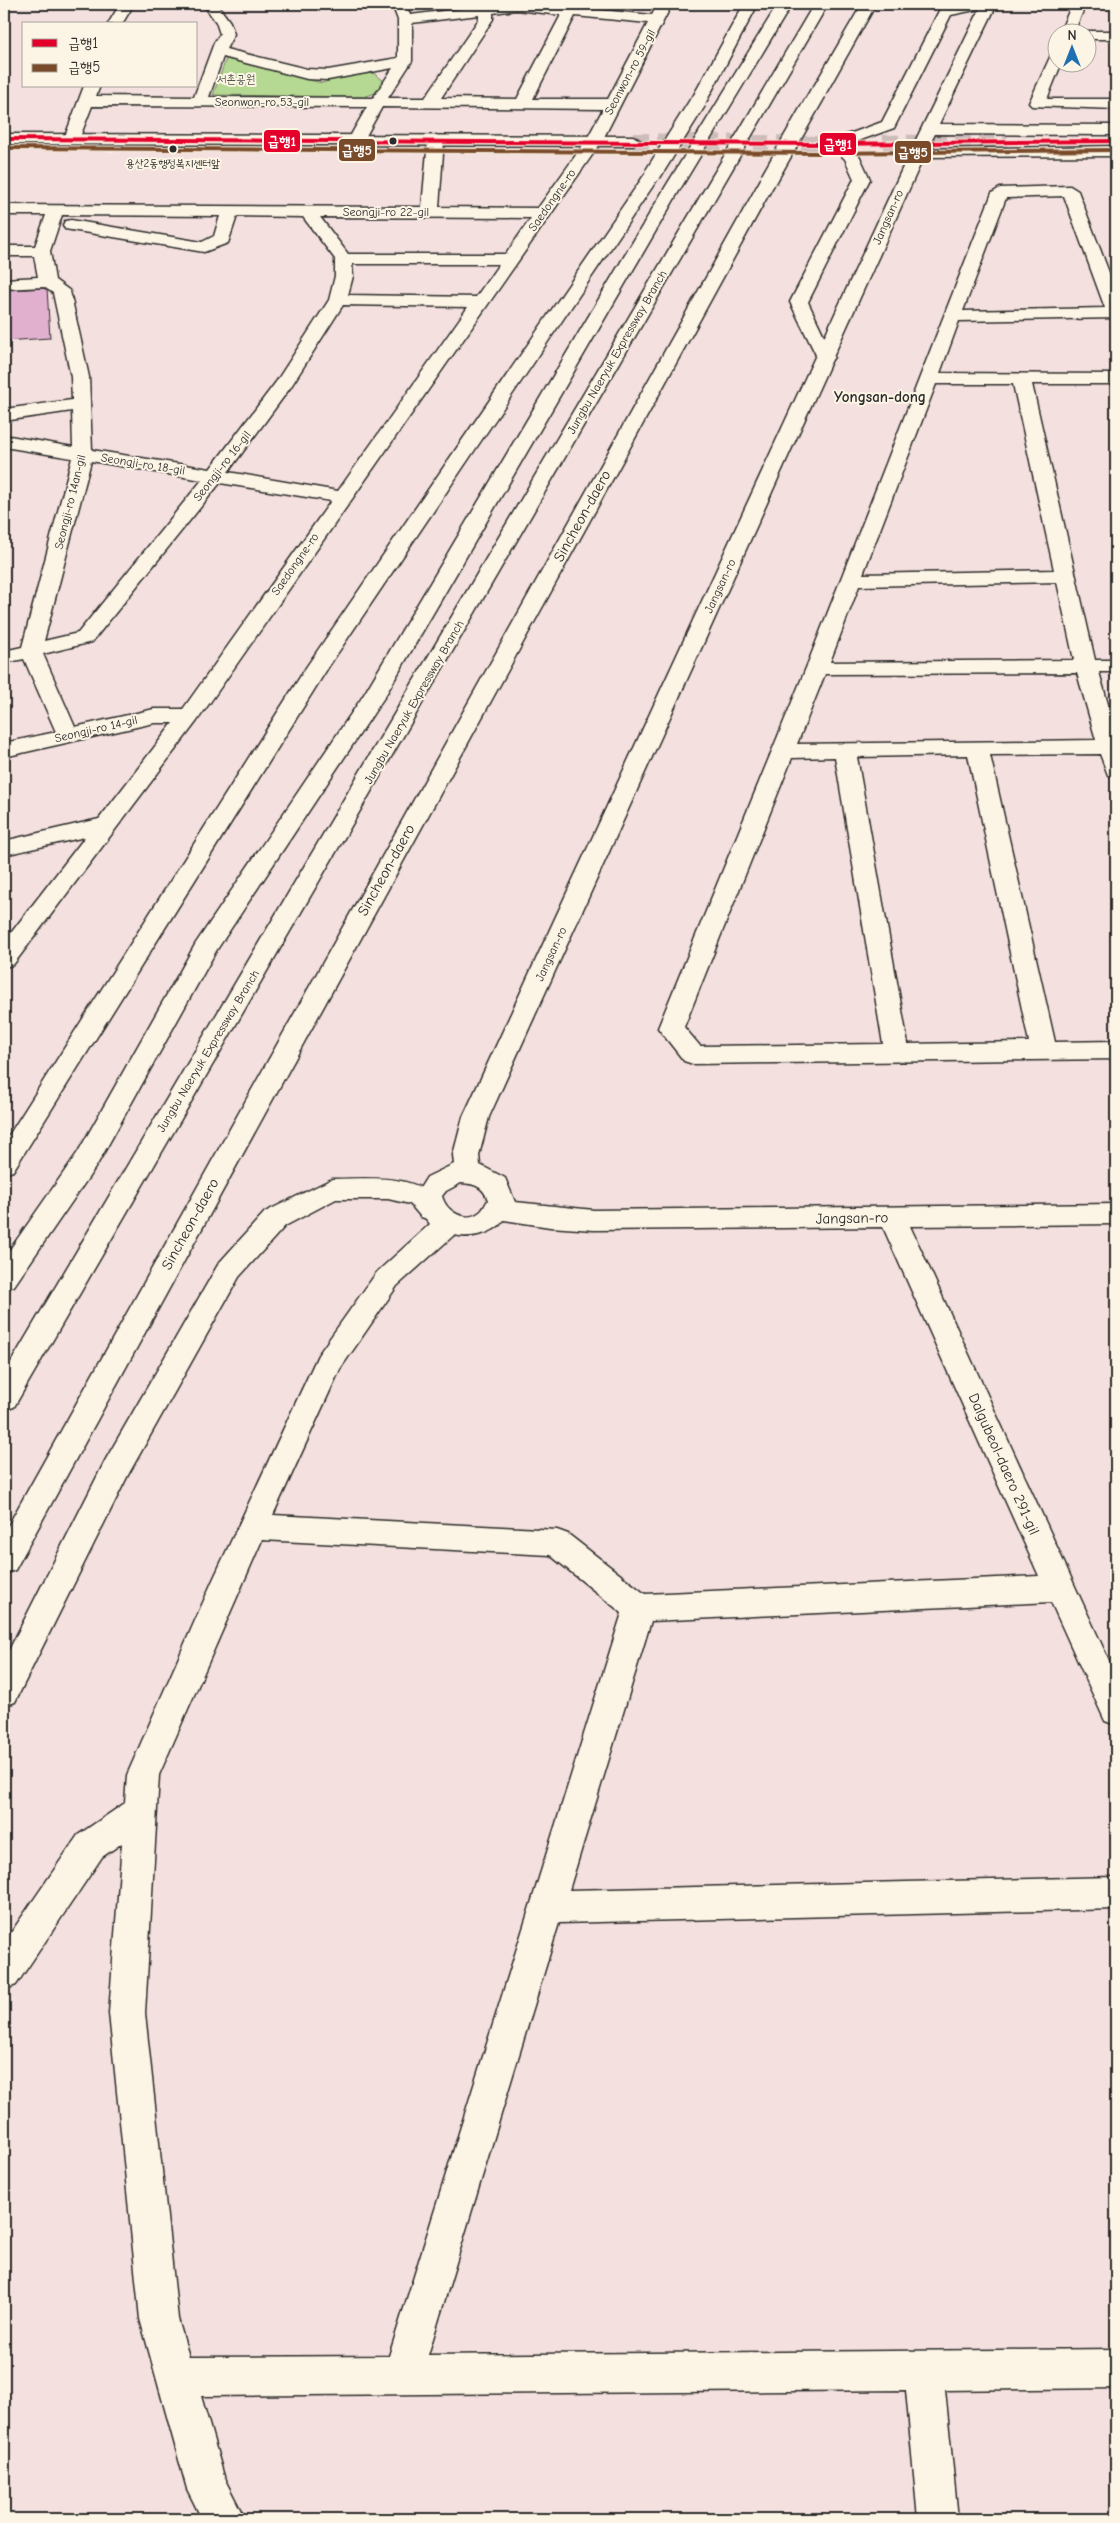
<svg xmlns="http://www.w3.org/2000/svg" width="1120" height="2523" font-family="'Comic Neue','Poor Story',sans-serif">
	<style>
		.green { fill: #b5d892; stroke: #70825e }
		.building { fill: #e2b0cf; stroke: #2b2b2b }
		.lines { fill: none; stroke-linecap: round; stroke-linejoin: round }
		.major-tunnel { stroke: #ccbcba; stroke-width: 16; stroke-dasharray: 16 8; stroke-linecap: butt }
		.minor-casing { stroke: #2b2b2b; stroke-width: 3 }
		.major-casing { stroke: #2b2b2b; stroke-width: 3 }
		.highway-casing { stroke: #2b2b2b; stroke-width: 3 }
		.minor { fill: #fcf5e5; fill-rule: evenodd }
		.major { fill: #fcf5e5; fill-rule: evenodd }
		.highway { fill: #fcf5e5; fill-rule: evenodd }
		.highway-bridge-casing { stroke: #2b2b2b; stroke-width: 19; stroke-linecap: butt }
		.highway-bridge { stroke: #fcf5e5; stroke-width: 16 }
		.bus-1-casing { stroke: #fcf5e5; stroke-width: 6 }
		.bus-2-casing { stroke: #fcf5e5; stroke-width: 6 }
		.bus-1 { stroke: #e4002b; stroke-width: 4 }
		.bus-2 { stroke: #7a4b2a; stroke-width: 4 }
		.bus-dot { fill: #2b2b2b; stroke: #fcf5e5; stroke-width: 2 }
		.labels { text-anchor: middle; stroke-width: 4; stroke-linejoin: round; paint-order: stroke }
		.far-bus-label { font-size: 11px; fill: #2b2b2b; stroke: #fcf5e5 }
		.far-street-label { font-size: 12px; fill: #2b2b2b; stroke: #fcf5e5 }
		.far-park-label { font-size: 12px; fill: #4e5645; stroke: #fcf5e5 }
		.far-quarter-label { font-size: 15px; font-weight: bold; fill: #2b2b2b; stroke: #fcf5e5 }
		.street-label { font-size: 15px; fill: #2b2b2b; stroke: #fcf5e5 }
		.line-badge { stroke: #fcf5e5; stroke-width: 2 }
		.badge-label { font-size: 14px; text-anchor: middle; font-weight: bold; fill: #fff }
	</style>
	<rect width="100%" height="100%" fill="#f4e0de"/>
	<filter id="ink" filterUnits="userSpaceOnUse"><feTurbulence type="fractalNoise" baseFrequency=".02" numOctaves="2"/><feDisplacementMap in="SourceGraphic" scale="10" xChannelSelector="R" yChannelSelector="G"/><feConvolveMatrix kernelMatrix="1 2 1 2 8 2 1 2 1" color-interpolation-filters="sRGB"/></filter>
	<g filter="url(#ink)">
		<path class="green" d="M226 59 322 83 368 69 392 87 364 97 213 95Z"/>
		<path class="building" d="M47 288 50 338 4 341V290Z"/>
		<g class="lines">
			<path class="major-tunnel" d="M633 141 821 144
				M883 143 1007 142"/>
			<g class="minor-casing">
				<path id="minor" d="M120 4H134L122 24H108Z
					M203 4H217L230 22 234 34 226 49 307 69 328 70 398 58V20L392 4H406L410 15 500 4 565 7 567 4H581L579 8 652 15 658 4H672L602 141 197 721 13 965 4 967V942L85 837 4 855V841L99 819 173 723H154L4 757V743L56 732 24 659 4 663V651L22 647 72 458 4 447V435L73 447 72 411 4 421V409L72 400 71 377 53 293 44 287 4 289V279L38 277 34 256H4V246H35L46 215H4V205L422 207 428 140 436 135 444 140 439 207 538 208 586 141 603 109 382 107 362 143 356 145 348 140 367 107 92 106 78 142H66L64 139 84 86H100L96 96 194 97 214 43 220 34 216 22ZM516 10 561 15 517 99 441 98 493 19V13ZM479 15V19L425 98H388L412 61V23ZM575 16 648 23 608 99H533ZM223 57 307 79 328 80 393 68 373 98 209 97ZM62 215 220 216 214 236 202 242 71 220 65 221 63 225 65 229 71 230 204 252 228 243 237 216 303 217 335 259V276L329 300 276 382 210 469 92 450 89 377 70 291 55 280 50 251ZM320 217 531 218 506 254H348ZM352 264H499L476 297 348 295 353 276ZM343 305 468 307 338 491 228 472 290 388ZM91 461 202 480 78 633 44 641ZM220 483 331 501 183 709H154L75 727 43 654 92 642Z
					M1072 4H1086L1074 32H1060Z
					M1088 31H1116V39H1088V32H1082Z
					M1058 51V62H1062L1047 99H1116V109L1032 106 1029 103 1051 55Z
					M917 149 925 154 489 1117 479 1155 480 1165 505 1178 515 1202 594 1210 1116 1204V1224L910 1226 1116 1676V1725L1105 1721 1051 1602 651 1621 569 1890 1116 1877V1909L559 1923 428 2355 1116 2349V2388L945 2390 958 2519H918L906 2390 201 2396 225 2480 245 2519H202L187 2489 140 2319 109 2013 122 1843 102 1857 16 1985 4 1990V1943L78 1835 125 1803 127 1775 212 1582 318 1355 377 1272 430 1224 418 1209 415 1196 427 1177 454 1164 453 1155 463 1117 909 154ZM461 1183C475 1184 483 1186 488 1200 486 1203 484 1208 481 1211 467 1224 446 1212 442 1196L446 1191ZM504 1220 550 1227 594 1230 883 1227 1039 1576 645 1594 568 1534 557 1530 273 1515 340 1369 397 1286 454 1235C470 1239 494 1234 504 1220ZM262 1540 550 1555 622 1613 389 2356 189 2357 178 2319 145 2013 159 1775Z
					M1070 186 1078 191 1116 291V318L959 321 940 373 1116 374V384H1032L1095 660H1116V672H1099L1116 733V777L1108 775 1100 754 990 755 1055 1042 1116 1041V1059L693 1064 684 1061 658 1028 806 668 992 193 1000 188ZM1064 196 1105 308 963 311 1006 198ZM936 384H1013L1054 570 863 574ZM1057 582 1074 660 830 662 859 586ZM1077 673 1096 740 797 744 825 674ZM968 755 1029 1042 908 1044 857 757ZM835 757 883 1044 700 1046 684 1027 792 758Z"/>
			</g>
			<g class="major-casing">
				<path id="major" d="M964 4H997L939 124 1116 125V135L935 134 927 149 1116 146V156L911 157 909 154 980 9 951 15 894 128 847 145 860 157 870 179 808 302 834 357 831 361H819L790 302 854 179 845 159 828 144 830 141 882 122 940 9Z
					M4 134 633 136 641 141 633 146 4 144Z"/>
			</g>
			<g class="highway-casing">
				<path id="highway" d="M744 4H758L706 102 703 105H693L690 102Z
					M778 4H792L682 186 385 696 216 951 97 1165 14 1286 4 1289V1258L78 1152 196 943 363 696 666 186Z
					M814 4H828L14 1407 4 1410V1374Z
					M862 4H876L826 93 823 96H813L810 93Z
					M653 169 661 174 329 666 13 1171 4 1174V1143L307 666 647 171Z
					M769 174 777 179 15 1570 4 1574V1533L761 179Z
					M332 1179C370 1179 423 1171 444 1210L441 1217 431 1220 421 1217 410 1204 388 1199H336L285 1226 239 1277 128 1475 15 1702 4 1706V1660L106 1459 219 1263 265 1212Z"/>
			</g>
			<use href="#minor" class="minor"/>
			<use href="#major" class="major"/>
			<use href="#highway" class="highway"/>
			<g class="highway-bridge-casing">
				<path id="highway-bridge" d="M653 174 698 102
					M769 179 818 93"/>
			</g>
			<use href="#highway-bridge" class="highway-bridge"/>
			<g class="bus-1-casing">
				<path id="bus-1" d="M4 139 821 144 1116 141"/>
			</g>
			<g class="bus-2-casing">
				<path id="bus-2" d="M4 148 821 153 1116 150"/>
			</g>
			<use href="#bus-1" class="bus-1"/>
			<use href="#bus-2" class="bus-2"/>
		</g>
	</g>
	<g class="bus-dot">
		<circle cx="393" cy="141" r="4.5"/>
		<circle cx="173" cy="149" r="4.5"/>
	</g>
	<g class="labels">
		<g class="far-bus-label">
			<text x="173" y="167">용산2동행정복지센터앞</text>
		</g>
		<g class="far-street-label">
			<text transform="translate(630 72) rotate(-62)" y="4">Seonwon-ro 59-gil</text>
			<text x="262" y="106">Seonwon-ro 53-gil</text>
			<text transform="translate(552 200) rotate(-55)" y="4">Saedongne-ro</text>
			<text x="386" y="216">Seongji-ro 22-gil</text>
			<text transform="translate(888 217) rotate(-66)" y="4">Jangsan-ro</text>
			<text transform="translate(617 352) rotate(-60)" y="4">Jungbu Naeryuk Expressway Branch</text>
			<text transform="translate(143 464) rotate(9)" y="4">Seongji-ro 18-gil</text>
			<text transform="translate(222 466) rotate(-52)" y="4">Seongji-ro 16-gil</text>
			<text transform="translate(70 502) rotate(-76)" y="4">Seongji-ro 14an-gil</text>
			<text transform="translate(295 564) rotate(-55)" y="4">Saedongne-ro</text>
			<text transform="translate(720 586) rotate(-65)" y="4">Jangsan-ro</text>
			<text transform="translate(414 702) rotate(-60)" y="4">Jungbu Naeryuk Expressway Branch</text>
			<text transform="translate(96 729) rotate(-13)" y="4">Seongji-ro 14-gil</text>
			<text transform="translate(551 954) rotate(-65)" y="4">Jangsan-ro</text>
			<text transform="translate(208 1051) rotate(-59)" y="4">Jungbu Naeryuk Expressway Branch</text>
		</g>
		<g class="far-park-label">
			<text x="236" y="83">서촌공원</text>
		</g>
		<g class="far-quarter-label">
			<text x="880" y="402">Yongsan-dong</text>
		</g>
		<g class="street-label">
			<text transform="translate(582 516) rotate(-61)" y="5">Sincheon-daero</text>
			<text transform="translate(386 870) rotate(-61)" y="5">Sincheon-daero</text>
			<text transform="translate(852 1218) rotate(-1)" y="5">Jangsan-ro</text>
			<text transform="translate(190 1224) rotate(-61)" y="5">Sincheon-daero</text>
			<text transform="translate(1004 1464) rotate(66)" y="5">Dalgubeol-daero 291-gil</text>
		</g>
	</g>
	<g class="line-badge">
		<rect x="263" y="129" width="38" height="24" rx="5" fill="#e4002b"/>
		<rect x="819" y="132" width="38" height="24" rx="5" fill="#e4002b"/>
		<rect x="338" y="138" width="38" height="24" rx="5" fill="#7a4b2a"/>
		<rect x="894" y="140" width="38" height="24" rx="5" fill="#7a4b2a"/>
	</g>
	<g class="badge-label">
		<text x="282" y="146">급행1</text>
		<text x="838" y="149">급행1</text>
		<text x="357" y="155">급행5</text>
		<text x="913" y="157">급행5</text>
	</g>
	<rect width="1120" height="2523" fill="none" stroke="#fcf5e5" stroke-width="20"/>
	<rect x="10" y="10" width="1100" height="2503" fill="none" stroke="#2b2b2b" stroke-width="2" filter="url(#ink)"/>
	<rect x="22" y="22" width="175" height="65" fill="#fcf5e5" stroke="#a8a49b"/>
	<rect x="32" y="39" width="25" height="8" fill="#e4002b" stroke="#a8a49b"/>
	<text x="68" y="48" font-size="15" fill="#2b2b2b">급행1</text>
	<rect x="32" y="64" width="25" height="8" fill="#7a4b2a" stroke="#a8a49b"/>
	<text x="68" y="72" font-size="15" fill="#2b2b2b">급행5</text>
	<g transform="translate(1072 48)"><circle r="24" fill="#fcf5e5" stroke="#a8a49b"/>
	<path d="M0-4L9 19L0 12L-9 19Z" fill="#1f6fb2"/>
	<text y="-8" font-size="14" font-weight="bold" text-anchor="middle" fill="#2b2b2b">N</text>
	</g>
</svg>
